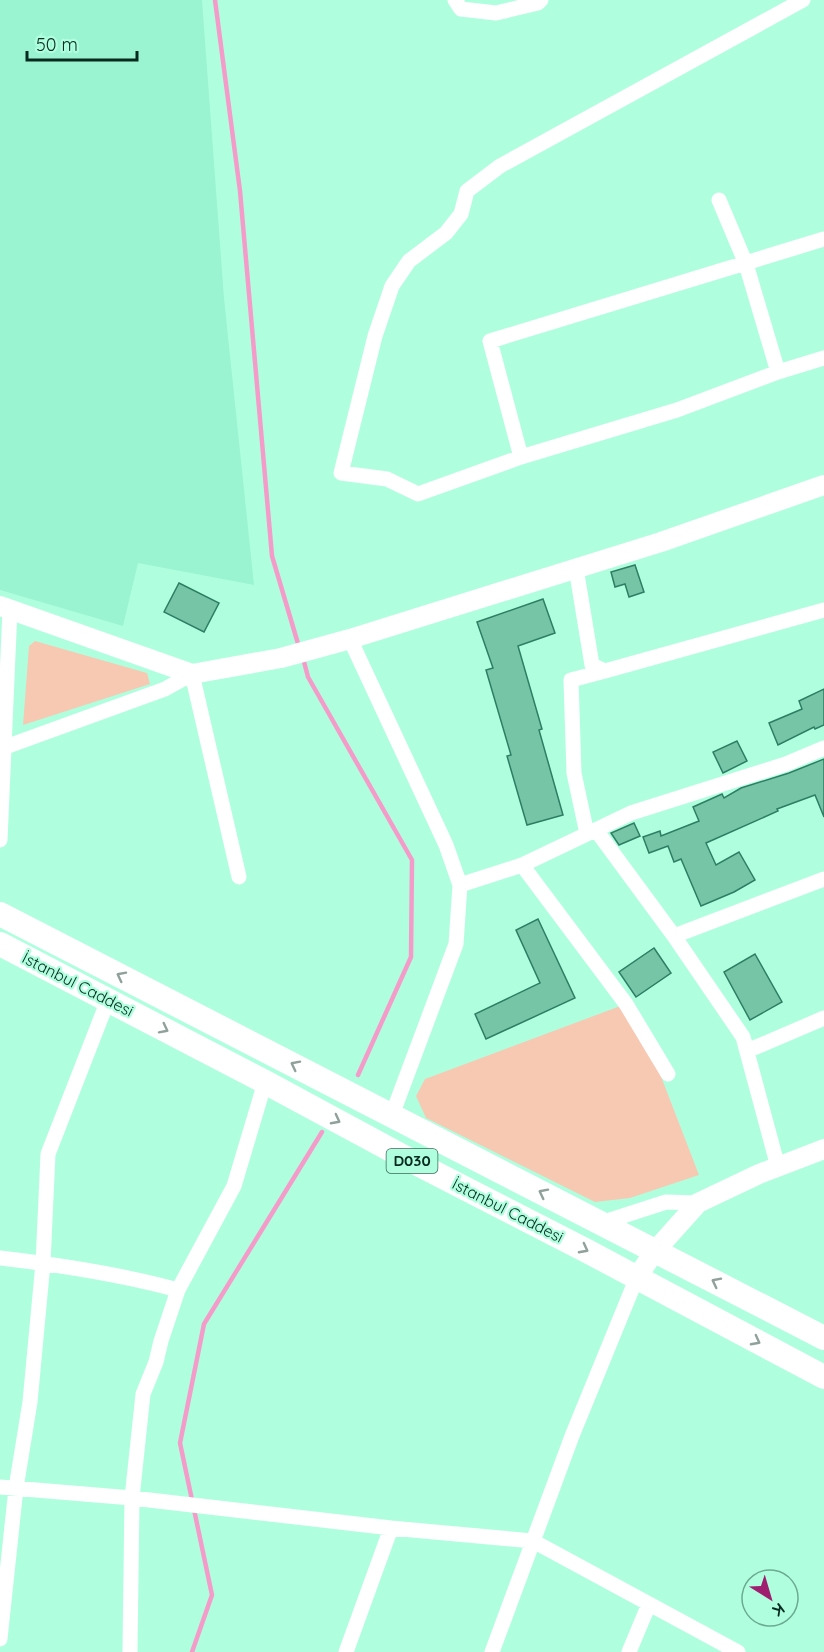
<svg xmlns="http://www.w3.org/2000/svg" width="824" height="1652" font-family="Quicksand,sans-serif">
	<style>
		.built { fill: #9bf4d1 }
		.green { fill: #f7c9b3 }
		.lines { fill: none; stroke-linecap: round; stroke-linejoin: round }
		.stream { stroke: #f59bca; stroke-width: 4.5 }
		.building { fill: #77c5a7; stroke: #2d7e63; stroke-width: 1.5 }
		.minor { stroke: #fff; stroke-width: 15 }
		.tertiary { stroke: #fff; stroke-width: 20 }
		.primary { stroke: #fff; stroke-width: 24 }
		.oneway { stroke: #90a09a }
		.labels { text-anchor: middle; stroke-width: 4.5; stroke-linejoin: round; paint-order: stroke }
		.shield { fill: #afffdf; stroke: #3a6b59; stroke-width: 1.5 }
		.shield-label { font-size: 15px; font-weight: bold; fill: #082b1f }
		.street-label { font-size: 16px; fill: #082b1f; stroke: #afffdf }
	</style>
	<rect width="100%" height="100%" fill="#afffdf"/>
	<path class="built" d="M0 0H202L224 298 254 585 138 563 123 626 0 590Z"/>
	<path class="green" d="M35 641 147 673 150 684 23 725 29 646Z
		M623 1005 657 1066 699 1175 630 1198 595 1202 426 1118 416 1096 425 1079Z"/>
	<g class="lines">
		<path class="stream" d="M215 0 240 191 272 556 299 647
			M303 658 308 677 412 860 411 957 358 1075
			M192 1652 212 1595 180 1443 204 1324 322 1132"/>
	</g>
	<path class="building" d="M635 565 644 592 629 597 625 584 615 587 611 572Z
		M179 583 219 603 204 632 164 612Z
		M543 599 555 633 518 646 542 729 539 730 563 815 527 825 507 756 511 755 486 670 493 668 477 622Z
		M824 689V725L815 729 814 727 778 745 769 723 802 709 799 701Z
		M737 741 747 761 723 773 713 752Z
		M824 759V817L815 795 777 809 778 811 706 843 716 865 739 852 755 880 734 892 701 906 681 859 674 862 668 846 649 853 643 837 660 831 661 836 699 821 693 807 722 794 724 798 741 788 789 773Z
		M634 823 640 836 619 845 611 833Z
		M538 919 575 998 486 1039 475 1014 540 983 516 930Z
		M654 948 671 973 636 997 619 972Z
		M755 954 782 1002 750 1020 724 972Z"/>
	<g class="lines">
		<path class="minor" d="M455 0 461 9 496 13 538 3 541 0
			M803 0 500 166 467 191 461 214 446 233 409 261 392 286 375 336 341 473 387 479 418 494 521 457 677 410 778 372 824 358
			M719 200 746 264 778 372
			M521 457 490 341 824 239
			M576 568 592 665 605 671 824 610
			M350 639 446 845 460 885 456 944 392 1115
			M0 749 165 689 192 674 239 877
			M596 830 674 936 743 1037 778 1167
			M587 834 574 773 571 680 605 671
			M0 840 10 609
			M522 865 626 1004 668 1074
			M460 885 522 865 631 813 786 764 824 748
			M674 936 824 879
			M747 1051 824 1018
			M601 1223 666 1202 698 1203
			M0 1258C60 1265 120 1274 178 1290L234 1186 265 1082
			M0 1487 132 1498 143 1394 156 1362 161 1341 178 1290
			M0 1639 16 1488 30 1402 43 1263 48 1154 108 1000
			M130 1652 132 1498 391 1528 533 1541 738 1652
			M346 1652 391 1528
			M492 1652 572 1436 637 1277
			M629 1652 649 1604"/>
		<path class="tertiary" d="M0 606 192 674 281 658 350 639 661 542 824 485
			M637 1277 655 1251 698 1203 759 1174 824 1149"/>
		<path class="primary" d="M0 914 824 1338
			M0 944 265 1082 404 1157 585 1250 824 1377"/>
	</g>
	<defs><path id="oneway-chevron" d="M-2-3.5L2.5 0L-2 3.5" fill="none" stroke-width="1.6" stroke-linecap="round" stroke-linejoin="round" transform="scale(1.5)"/></defs>
	<g class="oneway">
		<use href="#oneway-chevron" transform="translate(121 976) rotate(-153)"/>
		<use href="#oneway-chevron" transform="translate(164 1029) rotate(27)"/>
		<use href="#oneway-chevron" transform="translate(295 1065) rotate(-153)"/>
		<use href="#oneway-chevron" transform="translate(336 1120) rotate(28)"/>
		<use href="#oneway-chevron" transform="translate(543 1193) rotate(-153)"/>
		<use href="#oneway-chevron" transform="translate(584 1249) rotate(28)"/>
		<use href="#oneway-chevron" transform="translate(716 1282) rotate(-153)"/>
		<use href="#oneway-chevron" transform="translate(756 1341) rotate(28)"/>
	</g>
	<g class="labels">
		<rect class="shield" x="386.5" y="1149" width="51" height="24" rx="4.5"/>
		<g class="shield-label">
			<text x="412" y="1166">D030</text>
		</g>
		<g class="street-label">
			<text transform="translate(78 984) rotate(27)" y="6">İstanbul Caddesi</text>
			<text transform="translate(508 1210) rotate(27)" y="6">İstanbul Caddesi</text>
		</g>
	</g>
	<g transform="translate(770 1598) rotate(143)"><circle r="28" fill="#afffdf" stroke="#6caa92" stroke-width="1.5"/>
	<path d="M0-4.5L10 22L0 15L-10 22Z" fill="#9f1e70"/>
	<text y="-9" font-size="16" font-weight="bold" text-anchor="middle" fill="#082b1f">K</text>
	</g>
	<path d="M27 51v9h110v-9" fill="none" stroke="#082b1f" stroke-width="3"/>
	<text x="36" y="51" font-size="18" fill="#082b1f" stroke="#afffdf" stroke-width="4.5" paint-order="stroke">50 m</text>
</svg>
